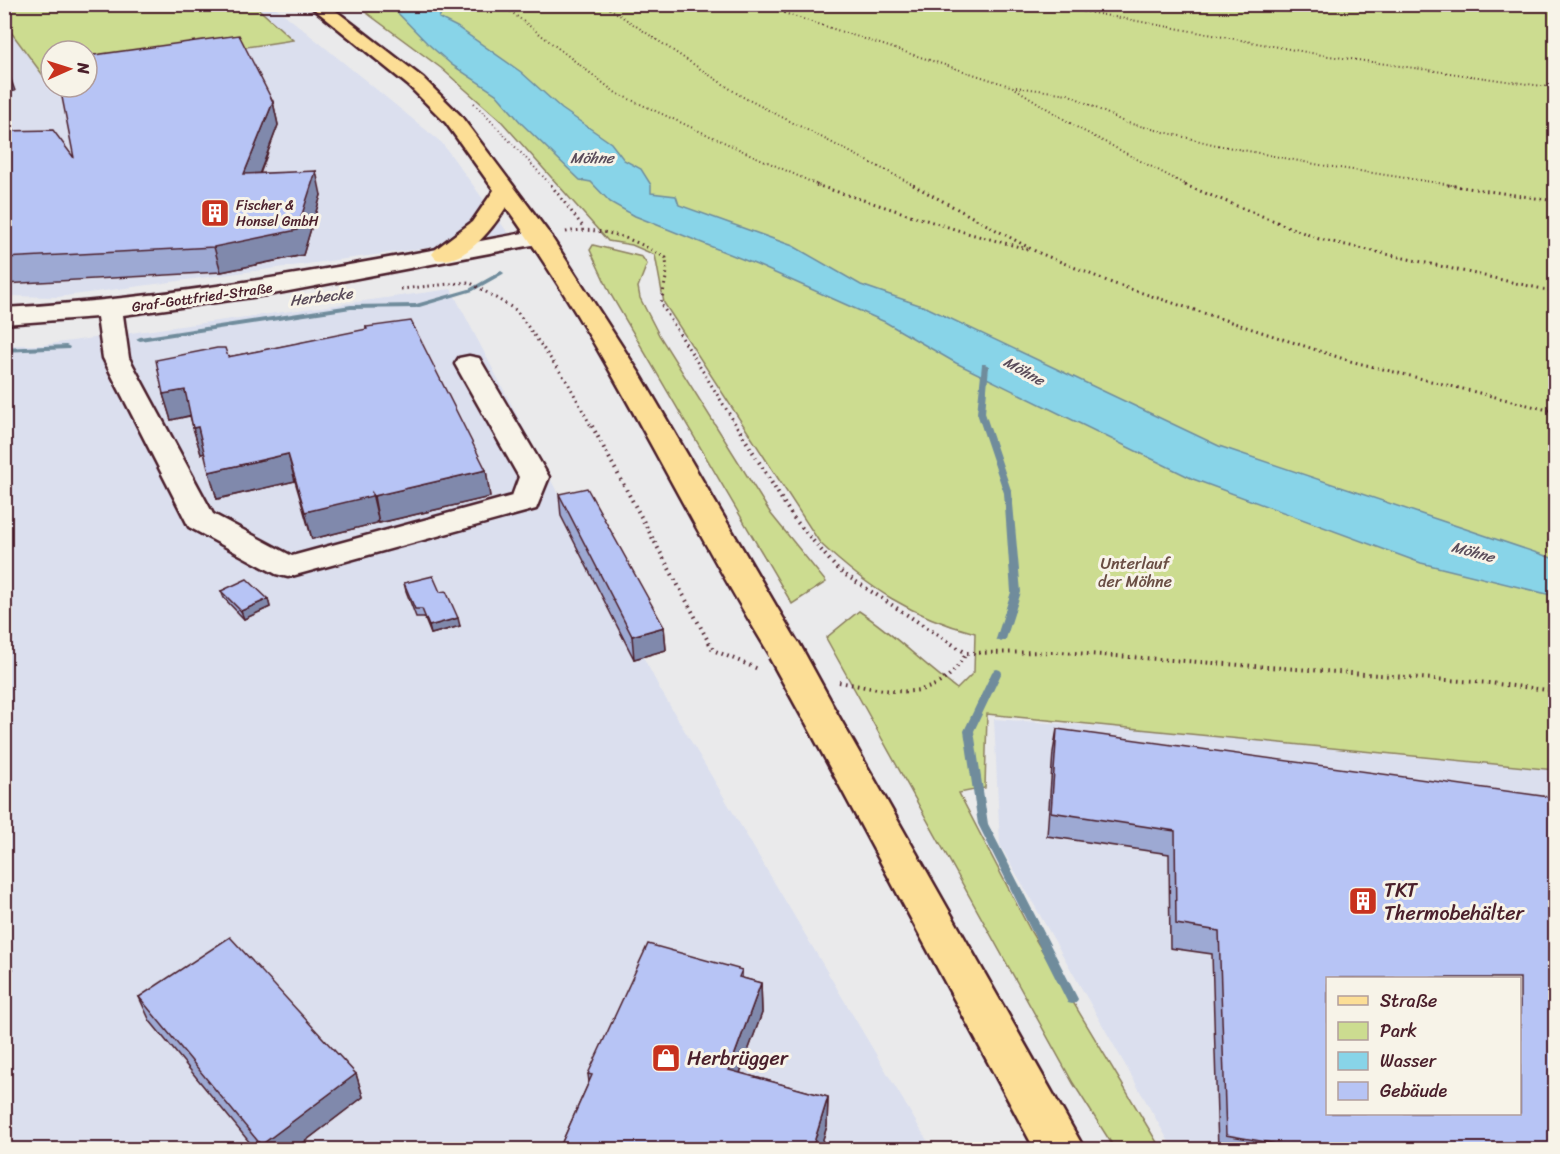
<svg xmlns="http://www.w3.org/2000/svg" width="1560" height="1154" font-family="Sriracha,sans-serif">
	<style>
		.built { fill: #dbdfee; fill-rule: evenodd }
		.green { fill: #ccdc90; stroke: #8b7e5e; stroke-width: 1.5 }
		.water { fill: #88d4e8; stroke: #6f8c9c; stroke-width: 1.5 }
		.lines { fill: none; stroke-linecap: round; stroke-linejoin: round }
		.stream { fill: #6f8c9c; fill-rule: evenodd }
		.minor-casing { stroke: #4a1f2b; stroke-width: 5 }
		.major-casing { stroke: #4a1f2b; stroke-width: 5 }
		.path-far2 { stroke: #4a1f2b; stroke-width: 2; stroke-dasharray: 1 3; stroke-linecap: butt }
		.path-far1 { stroke: #4a1f2b; stroke-width: 3; stroke-dasharray: 1.5 4; stroke-linecap: butt }
		.path { stroke: #4a1f2b; stroke-width: 4; stroke-dasharray: 1.5 4.5; stroke-linecap: butt }
		.minor { fill: #f7f3e8; fill-rule: evenodd }
		.major { fill: #fcde96; fill-rule: evenodd }
		.major-bridge-casing { stroke: #4a1f2b; stroke-width: 38; stroke-linecap: butt }
		.major-bridge { stroke: #fcde96; stroke-width: 33 }
		.wall { fill: #9da9d3; stroke: #4a1f2b; stroke-width: 1.5 }
		.shaded-wall { fill: #8089ac; stroke: #4a1f2b; stroke-width: 1.5 }
		.building { fill: #b7c4f5; stroke: #4a1f2b; stroke-width: 1.5; fill-rule: evenodd }
		.labels { text-anchor: middle; stroke-width: 6; stroke-linejoin: round; paint-order: stroke }
		.far-poi-label { font-size: 14px; fill: #4a1f2b; stroke: #f7f3e8; text-anchor: start }
		.far-street-label { font-size: 14px; fill: #4a1f2b; stroke: #f7f3e8 }
		.far-water-label { font-size: 15px; font-style: italic; fill: #5a4c5a; stroke: #f7f3e8 }
		.park-label { font-size: 16px; fill: #6a4e44; stroke: #f7f3e8 }
		.near-poi-label { font-size: 20px; fill: #4a1f2b; stroke: #f7f3e8; text-anchor: start }
	</style>
	<rect width="100%" height="100%" fill="#eaeaeb"/>
	<filter id="ink" filterUnits="userSpaceOnUse"><feTurbulence type="fractalNoise" baseFrequency=".0167" numOctaves="2"/><feDisplacementMap in="SourceGraphic" scale="12" xChannelSelector="R" yChannelSelector="G"/><feConvolveMatrix kernelMatrix="1 2 1 2 8 2 1 2 1" color-interpolation-filters="sRGB"/></filter>
	<g filter="url(#ink)">
		<path class="built" d="M5 5H273L442 143 511 237 58 297 5 296ZM51 51H87V87H51Z
			M451 289 660 689 932 1149 5 1150V345H42Z
			M994 719 1166 731 1399 756 1555 769V1149H1173L1000 845ZM1328 978H1520V1114H1328Z"/>
		<path class="green" d="M21 5H254L293 40 87 71V51H51V77L45 78 5 24V7Z
			M356 5H1555V770L987 714 985 788 959 793 1031 932 1161 1149H1115L1073 1083 826 638 859 611C894 634 923 664 957 689L974 672 975 633C912 617 867 587 820 543L664 303 655 255 632 245 608 241 502 122 441 68Z
			M593 245 642 257 647 264 638 287 640 298 659 335 771 514 826 582 792 604 611 295 590 250Z"/>
		<path class="water" d="M390 5H436L442 11 439 18 457 27 521 72 562 109 611 143 624 160 641 169 651 185V193L676 196 679 205 793 246 861 285 928 308 1219 446 1555 559V596L1421 563 1193 479 956 363 885 322 757 265 635 216 610 202 591 182 580 180 522 124 496 94 452 65 427 43Z"/>
		<g class="lines">
			<path class="stream" d="M501 271 504 273 503 274 473 291 416 308 351 309 140 341 136 339 140 337 351 305 416 304 469 289Z
				M66 345 70 347 69 349 4 352V348Z
				M982 364H985L989 366 985 413 1012 493 1021 592 1006 639 1001 642 996 639 1011 592 1004 493 977 413Z
				M997 669 1000 670 1002 672 974 731 988 824 1078 999 1076 1003 1072 1004 1068 1003 978 824 964 731 992 672 994 670Z"/>
			<g class="minor-casing">
				<path id="minor" d="M540 230 548 232 552 237 548 242 273 294 123 315 129 358 213 514 292 556 512 496 519 477 455 364 459 358 469 356 479 358 549 477 536 509 288 577 276 574 189 527 103 358 97 317 4 324V308C186 298 362 263 540 230Z"/>
			</g>
			<g class="major-casing">
				<path id="major" d="M308 4H327L423 78 460 115 548 232 640 374 802 650 796 658 784 662 772 658C680 510 609 349 506 207 493 228 464 266 436 259L432 254 436 249 472 222 494 190 446 123 409 86Z
					M817 697 830 701 1085 1150H1035L799 710 804 701Z"/>
			</g>
			<path class="path-far2" d="M501 4 616 93 820 186
				M603 4 741 96 916 186
				M771 4 781 12 1013 87 1078 128 1188 186
				M1044 4 1322 55 1556 88
				M1016 87 1068 94 1124 122 1212 144 1320 165 1458 186
				M474 103 552 186"/>
			<path class="path-far1" d="M551 185 584 228
				M816 185 967 233 1031 250
				M913 185 1037 252 1112 283 1350 361 1556 412
				M1185 185 1319 239 1556 292
				M1448 185 1556 201
				M566 232C600 225 637 240 666 258L667 272 661 304 738 428
				M401 289 469 282 516 310 568 383 592 428"/>
			<path class="path" d="M592 426 713 650 758 669
				M737 426 792 516 838 570 966 653 1061 652 1489 683 1556 691
				M839 682C889 691 937 707 966 653"/>
			<use href="#minor" class="minor"/>
			<use href="#major" class="major"/>
			<g class="major-bridge-casing">
				<path id="major-bridge" d="M784 650 817 710"/>
			</g>
			<use href="#major-bridge" class="major-bridge"/>
		</g>
		<path class="wall" d="M273 102 278 125 260 174 321 195 303 255 221 272 4 284V131L74 158Z
			M366 327 486 470 490 497 379 523 378 519 377 523 312 539 295 481 217 499 205 453 201 454 190 416 171 420 163 394 228 357 366 330Z
			M559 494 664 627 666 650 634 659 561 516Z
			M404 583 440 592 460 626 431 634 424 617H416L406 591Z
			M221 591 268 599 270 607 244 619 224 598Z
			M1057 729 1556 1149H1218L1212 954 1170 948 1169 854 1047 836 1053 752Z
			M742 970V978L761 983 762 1013 740 1073 828 1097 827 1126 820 1149H559L589 1082 588 1074Z
			M139 997 356 1074 363 1097 295 1149H255L150 1021Z"/>
		<path class="shaded-wall" d="M8 71 15 91 4 93V72Z
			M273 102 278 125 250 198 244 174Z
			M316 171 321 195 303 255 221 272 214 247Z
			M185 390 192 415 171 420 163 394Z
			M198 427 206 453 201 454 193 428Z
			M288 454 295 481 217 499 209 472Z
			M486 470 490 497 379 523 374 496Z
			M372 493 378 519 377 523 312 539 305 512Z
			M268 599 270 607 244 619 241 611Z
			M458 618 460 626 431 634 429 626Z
			M664 627 666 650 634 659 632 636Z
			M4 954 13 969 4 974Z
			M761 983 762 1013 730 1100 729 1070Z
			M356 1074 363 1097 295 1149H263L261 1145Z
			M828 1097 827 1126 820 1149H812Z"/>
		<path class="building" d="M239 35 273 102 244 174 316 171 297 230 214 247 4 258V131L53 130 74 158 60 87H87V56Z
			M411 321 486 470 374 496 372 493V496L305 512 288 454 209 472 198 427 193 428 185 390 163 394 156 360 217 348H225L228 357 367 329 366 327Z
			M587 488 664 627 632 636 559 494Z
			M433 576 440 592 446 591 458 618 429 626 422 609H415L404 583Z
			M247 579 268 599 241 611 221 591Z
			M1057 729 1556 798V1149H1306L1226 1135 1219 931 1176 924 1175 831 1051 812ZM1328 978H1520V1113H1328Z
			M230 937 356 1074 261 1145 139 997Z
			M648 944 742 970 739 977 761 983 729 1070 828 1097 812 1149H559L592 1075 588 1074Z"/>
	</g>
	<defs>
		<g id="building-square" transform="scale(1.5)"><rect x="-9" y="-9" width="18" height="18" rx="4" fill="#c8321e" stroke="#f7f3e8"/><path d="M-4-6H4V6H1V3H-1V6H-4ZM-2.5-4.3h1.7v1.8h-1.7ZM.8-4.3h1.7v1.8H.8ZM-2.5-1h1.7V.8h-1.7ZM.8-1h1.7V.8H.8Z" fill="#fff"/></g>
		<g id="shop-square" transform="scale(1.5)"><rect x="-9" y="-9" width="18" height="18" rx="4" fill="#c8321e" stroke="#f7f3e8"/><path d="M-5-2.5h2.3a2.7 3.5 0 0 1 5.4 0H5L5.5 6h-11ZM-1.5-2.5h3a1.5 2.3 0 0 0-3 0Z" fill="#fff"/></g>
	</defs>
	<g fill-rule="evenodd">
		<use href="#building-square" x="215" y="213"/>
		<use href="#building-square" x="1363" y="901"/>
		<use href="#shop-square" x="666" y="1058"/>
	</g>
	<g class="labels">
		<g class="far-poi-label">
			<text x="236" y="210">Fischer &amp;<tspan x="236" dy="16">Honsel GmbH</tspan></text>
		</g>
		<g class="far-street-label">
			<text transform="translate(202 297) rotate(-8)" y="5">Graf-Gottfried-Straße</text>
		</g>
		<g class="far-water-label">
			<text x="592" y="163">Möhne</text>
			<text transform="translate(321 297) rotate(-7)" y="5">Herbecke</text>
			<text transform="translate(1024 371) rotate(29)" y="5">Möhne</text>
			<text transform="translate(1473 552) rotate(15)" y="5">Möhne</text>
		</g>
		<g class="park-label">
			<text x="1135" y="569">Unterlauf<tspan x="1135" dy="18">der Möhne</tspan></text>
		</g>
		<g class="near-poi-label">
			<text x="1384" y="897">TKT<tspan x="1384" dy="23">Thermobehälter</tspan></text>
			<text x="687" y="1065">Herbrügger</text>
		</g>
	</g>
	<rect width="1560" height="1154" fill="none" stroke="#f7f3e8" stroke-width="24"/>
	<rect x="12" y="12" width="1536" height="1130" fill="none" stroke="#4a1f2b" stroke-width="2" filter="url(#ink)"/>
	<rect x="1326" y="977" width="195" height="138" fill="#f7f3e8" stroke="#b29e9c" stroke-width="1.5"/>
	<rect x="1338" y="996" width="30" height="9" fill="#fcde96" stroke="#b29e9c" stroke-width="1.5"/>
	<text x="1380" y="1007" font-size="18" fill="#4a1f2b">Straße</text>
	<rect x="1338" y="1022" width="30" height="18" fill="#ccdc90" stroke="#b29e9c" stroke-width="1.5"/>
	<text x="1380" y="1037" font-size="18" fill="#4a1f2b">Park</text>
	<rect x="1338" y="1052" width="30" height="18" fill="#88d4e8" stroke="#b29e9c" stroke-width="1.5"/>
	<text x="1380" y="1067" font-size="18" fill="#4a1f2b">Wasser</text>
	<rect x="1338" y="1082" width="30" height="18" fill="#b7c4f5" stroke="#b29e9c" stroke-width="1.5"/>
	<text x="1380" y="1097" font-size="18" fill="#4a1f2b">Gebäude</text>
	<g transform="translate(69 69) rotate(87)"><circle r="28" fill="#f7f3e8" stroke="#b29e9c" stroke-width="1.5"/>
	<path d="M0-4.5L10 22L0 15L-10 22Z" fill="#c8321e"/>
	<text y="-9" font-size="16" font-weight="bold" text-anchor="middle" fill="#4a1f2b">N</text>
	</g>
</svg>
